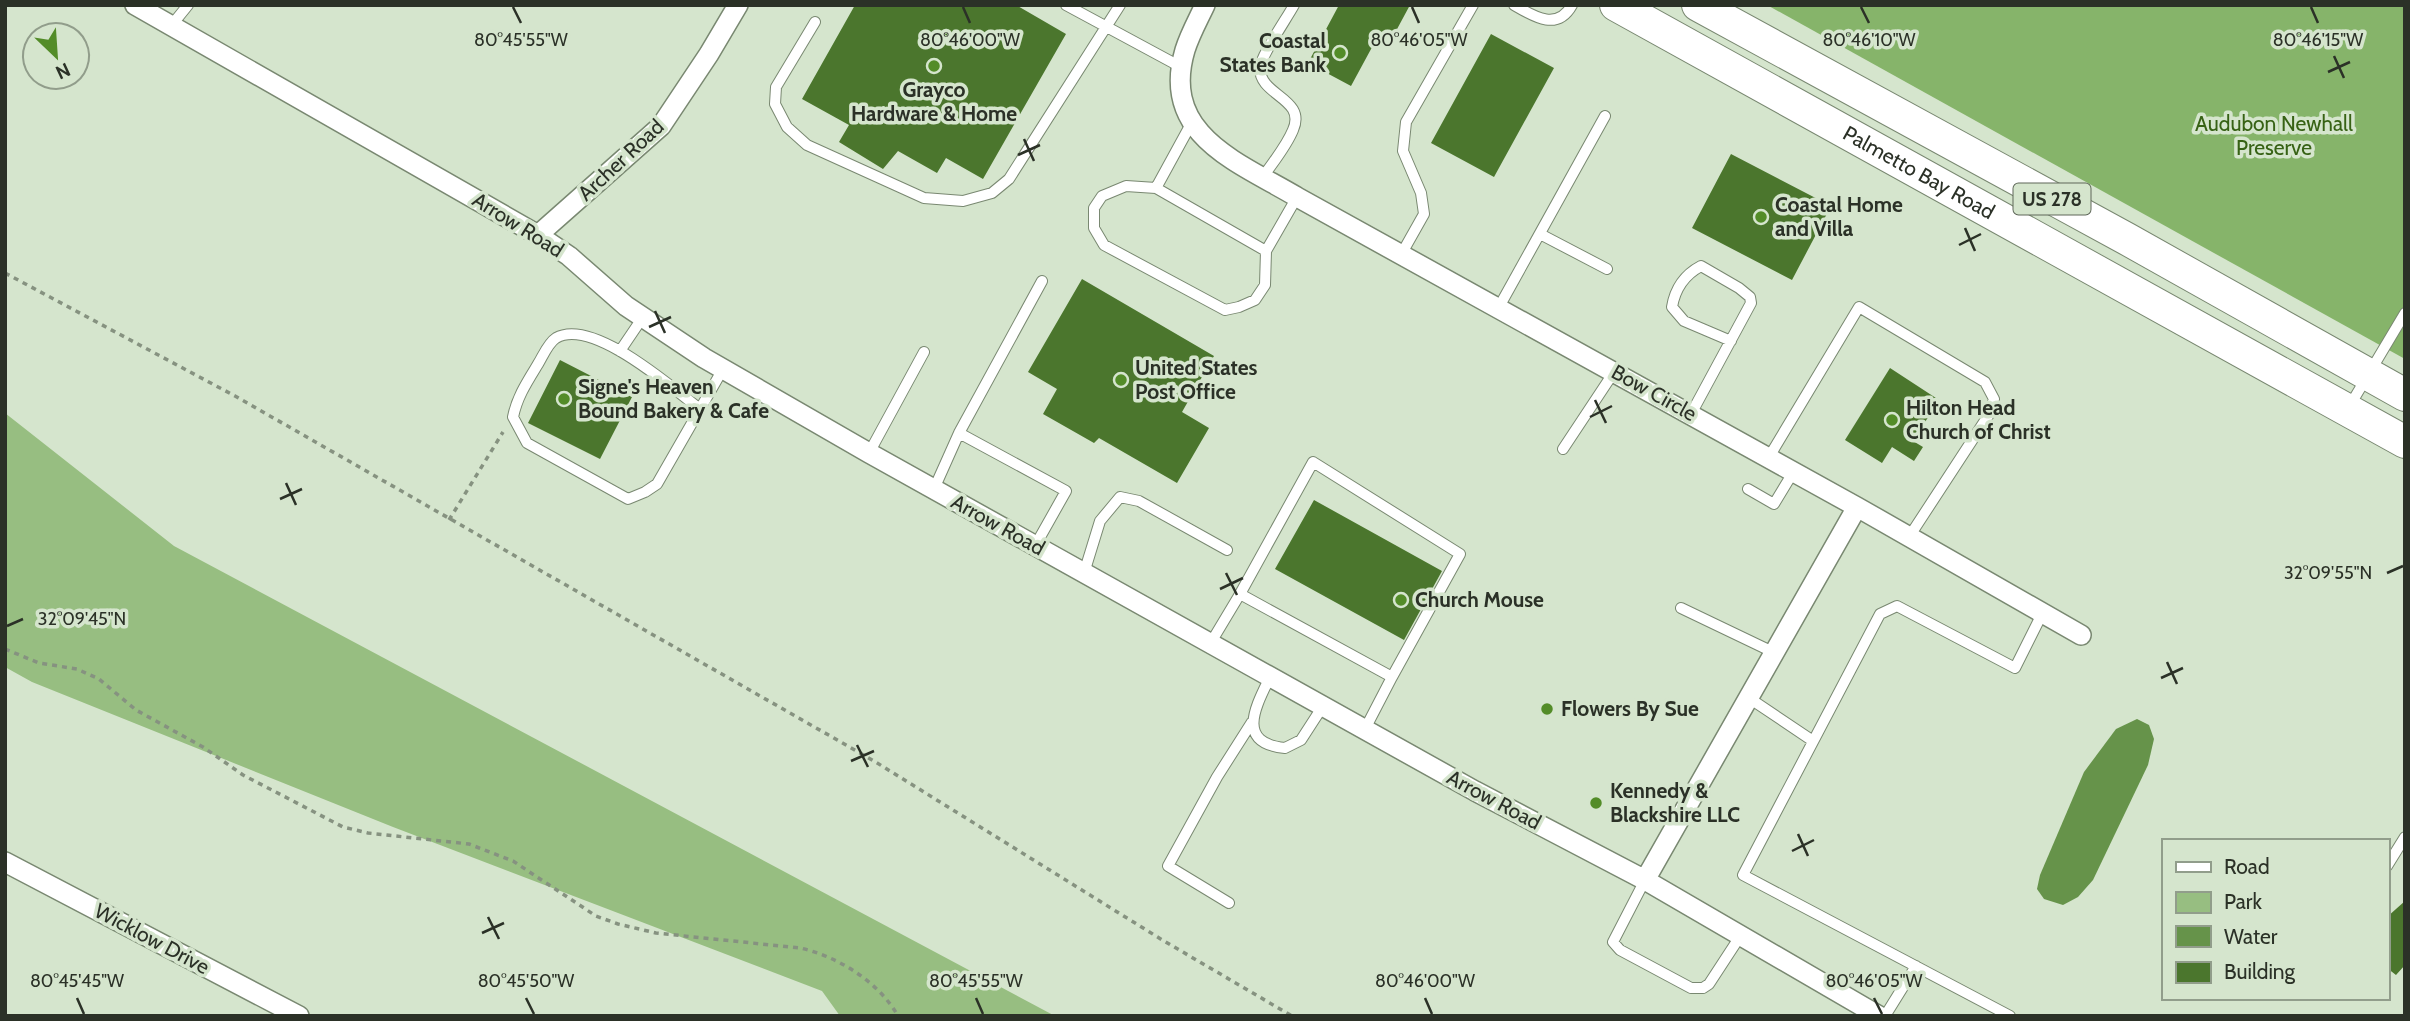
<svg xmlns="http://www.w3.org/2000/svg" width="2410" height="1021" font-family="Cabin,sans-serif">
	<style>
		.green { fill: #97be81 }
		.forest { fill: #86b46a }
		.water { fill: #66934a }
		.building { fill: #4b762d }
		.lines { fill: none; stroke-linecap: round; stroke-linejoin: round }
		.service-casing { stroke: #798871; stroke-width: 12 }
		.minor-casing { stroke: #798871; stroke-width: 22 }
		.trunk-casing { stroke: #798871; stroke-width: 34 }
		.path { stroke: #869280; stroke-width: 3.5; stroke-dasharray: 5 5; stroke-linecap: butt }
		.service { stroke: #fff; stroke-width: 10 }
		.minor { stroke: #fff; stroke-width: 19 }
		.trunk { stroke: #fff; stroke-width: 32 }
		.ticks { fill: none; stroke: #2b3127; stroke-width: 2.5 }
		.poi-dot { fill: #538c28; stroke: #d5e5cd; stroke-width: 2.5 }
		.labels { text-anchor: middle; stroke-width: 7; stroke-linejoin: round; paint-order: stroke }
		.shield { fill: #d5e5cd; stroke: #5e6759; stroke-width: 2 }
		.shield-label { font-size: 19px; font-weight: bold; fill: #2b3127 }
		.poi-label { font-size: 21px; font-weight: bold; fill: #2b3127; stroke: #d5e5cd; text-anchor: start }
		.park-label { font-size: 21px; fill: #376215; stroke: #d5e5cd }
		.street-label { font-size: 21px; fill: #2b3127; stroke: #d5e5cd }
		.ticks-label { font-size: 18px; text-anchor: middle; fill: #2b3127; stroke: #d5e5cd; stroke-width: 7; stroke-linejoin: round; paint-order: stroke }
	</style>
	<rect width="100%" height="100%" fill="#d5e5cd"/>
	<path class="green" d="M5 413 174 546 1055 1016H840L822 991 393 827 32 682 5 667Z"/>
	<path class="forest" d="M1767 5H2405V359Z"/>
	<path class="water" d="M2137 719 2149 725 2154 739 2148 765 2093 880 2078 897 2063 905 2044 899 2037 889 2040 875 2084 772 2116 729Z"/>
	<path class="building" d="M855 5H1016L1066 34 983 179 946 158 937 173 898 151 883 169 839 142 849 125 802 99Z
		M1339 5H1410L1389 44 1377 38 1351 86 1308 63Z
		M1491 34 1554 68 1494 177 1431 143Z
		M1731 154 1831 206 1792 280 1692 228Z
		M1082 279 1214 356 1182 412 1209 428 1177 483 1099 438 1094 443 1043 414 1057 389 1028 372Z
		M560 360 632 397 600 459 528 423Z
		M1890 368 1939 400 1913 441 1923 447 1914 461 1892 447 1882 463 1845 440Z
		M1314 500 1442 571 1404 640 1275 569Z
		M2405 901V965L2396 975 2387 968V917Z"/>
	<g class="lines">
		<g class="service-casing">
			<path id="service" d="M1066 5 1181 67
				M1514 5C1533 16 1557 32 1572 5
				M815 22 776 87 775 104 787 127 807 145 924 198 963 201 992 193 1009 179 1120 5
				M171 26 188 5
				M1263 177C1273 162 1286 147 1293 130 1307 98 1259 96 1260 68 1260 57 1287 18 1294 5
				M1156 188 1191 124
				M1540 234 1607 269
				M1266 251 1156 188 1126 186 1102 196 1094 208V228L1104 245 1225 310 1239 307 1255 300 1265 285 1266 251 1297 197
				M1402 253 1424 214 1421 193 1403 151 1406 122 1473 5
				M1499 307 1605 116
				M620 351 643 317
				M2349 407 2405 313
				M700 409C671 387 592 317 556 338 548 343 543 356 538 364 527 382 517 397 513 417L527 443 628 499 645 492 657 484 723 369
				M1691 414 1751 303 1750 297 1739 288 1701 266C1684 275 1675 289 1672 307L1684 321 1731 341
				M1563 449 1614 372
				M869 453 924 352
				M1769 457 1859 307 1985 382 1994 399 1988 416 1909 537
				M934 489 959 433
				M1748 489 1774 504 1794 471
				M1035 546 1066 491 959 433 1042 281
				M1084 573 1100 521 1120 497 1139 501 1227 550
				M1240 594 1313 462 1460 554 1392 677
				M1681 608 1775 653
				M1210 644 1240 594 1392 677 1365 729
				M1270 677C1256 706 1235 743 1285 748L1301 740 1323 706
				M1749 698 1813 741
				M2387 866 2405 837
				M1645 880 1613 942 1620 950 1691 988H1703L1709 984 1741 935
				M1229 903 1168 866 1217 777 1252 722
				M1885 1016 1916 966
				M2010 1016 1743 875 1880 614 1897 606 2015 668 2043 612"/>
		</g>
		<g class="minor-casing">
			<path id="minor" d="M135 5 538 235 569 256 626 306 704 358 869 453 1475 791 1645 880 1879 1016
				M1205 5C1198 20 1190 34 1185 50 1160 135 1238 162 1297 197L1857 507 2081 635
				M538 235 661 126 709 54 738 5
				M5 862 299 1016
				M1645 880 1857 507"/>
		</g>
		<g class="trunk-casing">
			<g id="trunk">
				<path id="s1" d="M1616 5 2405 442"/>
				<path d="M1698 5 2127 239 2405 395"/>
			</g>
		</g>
		<path class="path" d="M5 273 235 396 874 761 1164 941 1292 1016
			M449 520 503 432
			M5 649 39 663 77 669 99 679 136 710 203 747 243 775 343 827 368 833 469 844 513 861 596 916 618 924 656 933 800 948C837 956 879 982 898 1016"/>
		<use href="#service" class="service"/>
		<use href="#minor" class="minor"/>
		<use href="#trunk" class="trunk"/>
	</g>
	<path class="ticks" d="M513 7 521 23M963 7 970 23M1412 7 1419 23M1861 7 1869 23M2311 7 2318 23M2334 56 2344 78M2328 72 2350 62M1024 139 1034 161M1018 155 1040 145M1965 228 1975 251M1959 245 1981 234M655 311 665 333M649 327 671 317M1595 400 1606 423M1590 417 1612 406M286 483 296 505M280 499 302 489M1226 573 1237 595M2387 573 2403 566M1220 589 1243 578M7 626 23 619M2167 662 2177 684M2161 678 2183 668M857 745 868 767M851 761 874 751M1798 834 1808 856M1792 851 1814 840M488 917 499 939M482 933 504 923M77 998 84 1014M526 998 534 1014M976 998 983 1014M1425 998 1432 1014M1874 998 1882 1014"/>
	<g class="poi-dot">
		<circle cx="1340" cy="53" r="7"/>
		<circle cx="934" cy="66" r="7"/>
		<circle cx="1761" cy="217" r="7"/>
		<circle cx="1121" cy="380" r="7"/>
		<circle cx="564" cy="399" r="7"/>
		<circle cx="1892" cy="420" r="7"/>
		<circle cx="1401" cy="600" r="7"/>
		<circle cx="1547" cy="709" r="7"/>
		<circle cx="1596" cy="803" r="7"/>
	</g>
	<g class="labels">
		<rect class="shield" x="2013.5" y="183.5" width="77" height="31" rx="5"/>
		<g class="shield-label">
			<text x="2052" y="206">US 278</text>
		</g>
		<g class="poi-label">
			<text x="1326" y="48" text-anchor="end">Coastal<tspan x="1326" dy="24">States Bank</tspan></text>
			<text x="934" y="97" text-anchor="middle">Grayco<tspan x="934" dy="24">Hardware &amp; Home</tspan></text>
			<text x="1775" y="212">Coastal Home<tspan x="1775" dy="24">and Villa</tspan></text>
			<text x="1135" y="375">United States<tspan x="1135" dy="24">Post Office</tspan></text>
			<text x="578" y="394">Signe's Heaven<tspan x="578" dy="24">Bound Bakery &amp; Cafe</tspan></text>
			<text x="1906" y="415">Hilton Head<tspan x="1906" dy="24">Church of Christ</tspan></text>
			<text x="1415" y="607">Church Mouse</text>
			<text x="1561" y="716">Flowers By Sue</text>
			<text x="1610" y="798">Kennedy &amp;<tspan x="1610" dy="24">Blackshire LLC</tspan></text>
		</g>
		<g class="park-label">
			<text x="2274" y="131">Audubon Newhall<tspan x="2274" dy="24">Preserve</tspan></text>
		</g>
		<g class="street-label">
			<text transform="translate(621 160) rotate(-43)" y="7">Archer Road</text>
			<text dy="7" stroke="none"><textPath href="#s1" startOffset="346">Palmetto Bay Road</textPath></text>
			<text transform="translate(518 225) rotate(32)" y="7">Arrow Road</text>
			<text transform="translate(1654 393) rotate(29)" y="7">Bow Circle</text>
			<text transform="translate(998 525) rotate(29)" y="7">Arrow Road</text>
			<text transform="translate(1494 800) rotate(28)" y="7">Arrow Road</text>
			<text transform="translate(152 939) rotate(28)" y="7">Wicklow Drive</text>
		</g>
	</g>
	<g class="ticks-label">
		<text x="521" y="46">80°45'55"W</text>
		<text x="970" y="46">80°46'00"W</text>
		<text x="1419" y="46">80°46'05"W</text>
		<text x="1869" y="46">80°46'10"W</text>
		<text x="2318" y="46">80°46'15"W</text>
		<text x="2328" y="579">32°09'55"N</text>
		<text x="82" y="625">32°09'45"N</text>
		<text x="77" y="987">80°45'45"W</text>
		<text x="526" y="987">80°45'50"W</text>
		<text x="976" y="987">80°45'55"W</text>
		<text x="1425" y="987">80°46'00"W</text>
		<text x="1874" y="987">80°46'05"W</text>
	</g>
	<rect width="2410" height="1021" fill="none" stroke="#2b3127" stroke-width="14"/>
	<rect x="2162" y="839" width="228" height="161" fill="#d5e5cd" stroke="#919d8b" stroke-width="2"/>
	<rect x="2176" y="862" width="35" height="10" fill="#ffffff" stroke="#919d8b" stroke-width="2"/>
	<text x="2224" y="874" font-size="21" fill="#2b3127">Road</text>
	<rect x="2176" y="892" width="35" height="21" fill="#97be81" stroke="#919d8b" stroke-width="2"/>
	<text x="2224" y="909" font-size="21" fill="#2b3127">Park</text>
	<rect x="2176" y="926" width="35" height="21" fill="#66934a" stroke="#919d8b" stroke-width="2"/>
	<text x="2224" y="944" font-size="21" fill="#2b3127">Water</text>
	<rect x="2176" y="962" width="35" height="21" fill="#4b762d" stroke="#919d8b" stroke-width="2"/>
	<text x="2224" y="979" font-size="21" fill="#2b3127">Building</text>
	<g transform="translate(56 56) rotate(155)"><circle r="33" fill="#d5e5cd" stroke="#919d8b" stroke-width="2"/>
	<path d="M0-5L12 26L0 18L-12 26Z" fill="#538c28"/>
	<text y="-10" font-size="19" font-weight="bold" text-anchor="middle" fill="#2b3127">N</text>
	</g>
</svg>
